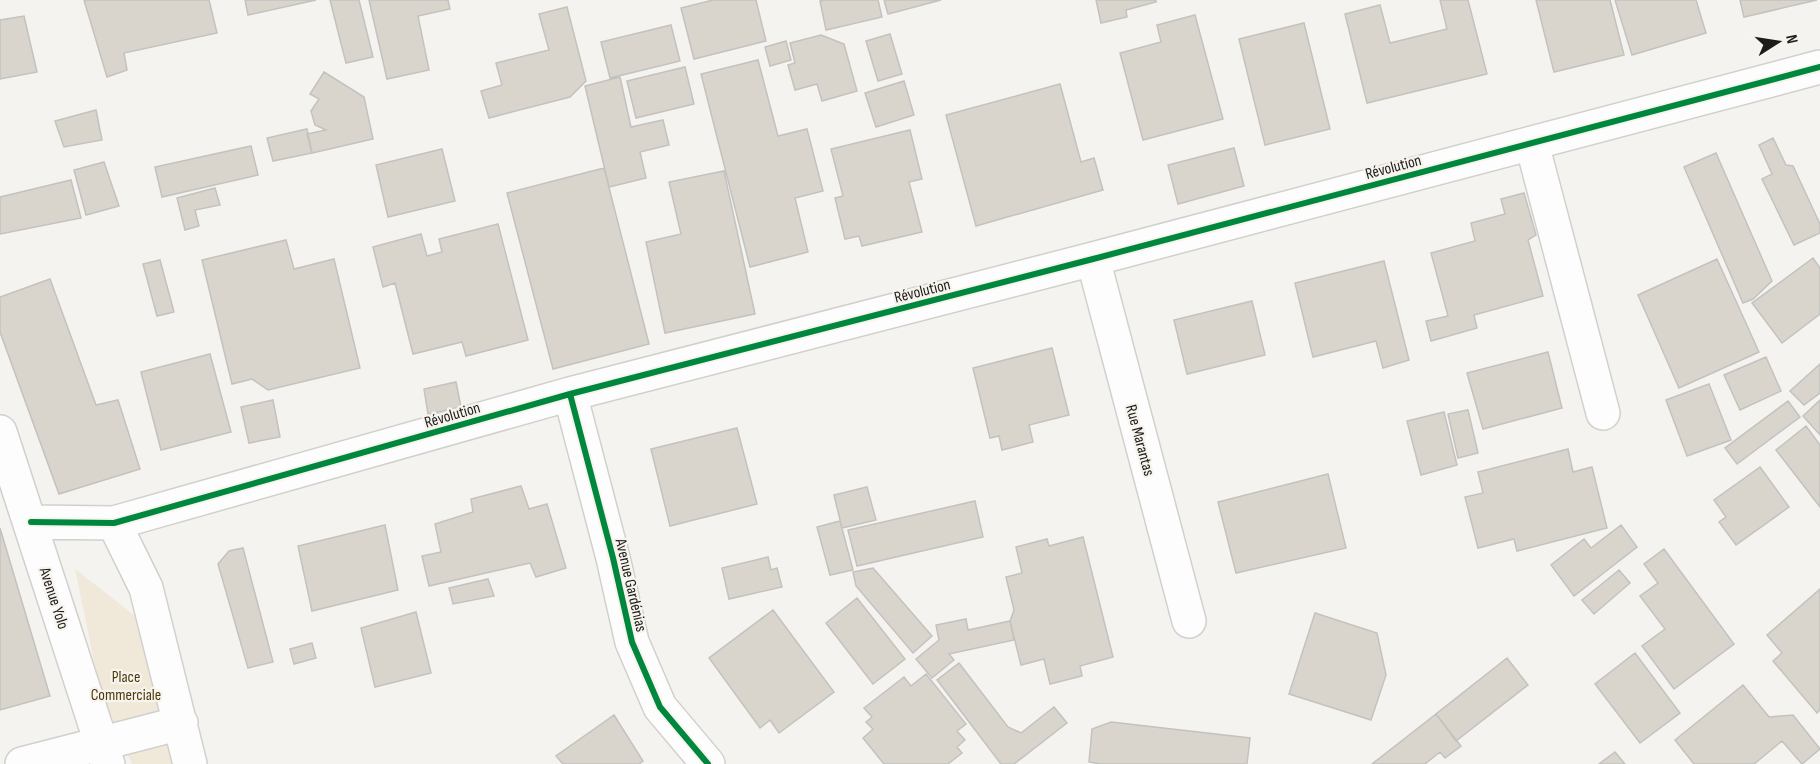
<svg xmlns="http://www.w3.org/2000/svg" width="1820" height="764" font-family="'Sofia Sans Condensed',sans-serif">
	<style>
		.green { fill: #f0e9da }
		.building { fill: #d9d5cd; stroke: #c3c2bf; stroke-width: 1.5 }
		.lines { fill: none; stroke-linecap: round; stroke-linejoin: round }
		.minor-casing { stroke: #d1d0cd; stroke-width: 36 }
		.minor { stroke: #fefdfd; stroke-width: 33 }
		.cycleway-casing { stroke: #f7f4ee; stroke-width: 10 }
		.cycleway { stroke: #00873e; stroke-width: 6 }
		.labels { text-anchor: middle; stroke-width: 4.5; stroke-linejoin: round; paint-order: stroke }
		.street-label { font-size: 16px; fill: #1d1c19; stroke: #f7f4ee }
		.park-label { font-size: 16px; fill: #4d390b; stroke: #f7f4ee }
	</style>
	<rect width="100%" height="100%" fill="#f5f3f0"/>
	<path class="green" d="M75 569 134 615 175 764H132L101 695Z"/>
	<path class="building" d="M84 0H209L217 33 124 53 127 70 107 77Z
		M245 0H316L248 15Z
		M330 0H359L373 57 346 63Z
		M369 0H448L450 9 418 16 429 70 387 79Z
		M713 0H756L766 41 694 59 681 8Z
		M824 0H878L882 17 826 30 820 1Z
		M884 0H941L888 14Z
		M1096 0H1156V2L1126 10 1127 17 1101 23Z
		M1440 0H1468L1487 74 1367 103 1345 14 1380 5 1390 43 1447 29Z
		M1536 0H1610L1624 55 1554 72Z
		M1615 0H1696L1706 33 1632 55Z
		M1740 0H1817L1744 17Z
		M567 7 586 81 570 97 489 118 481 91 502 85 496 63 549 50 539 14Z
		M1195 15 1223 119 1143 140 1120 53 1161 42 1157 25Z
		M24 16 37 72 0 79V20Z
		M1304 23 1330 129 1265 145 1239 39Z
		M671 25 680 61 610 78 601 42Z
		M890 34 902 74 878 81 866 41Z
		M821 35 844 44 857 91 822 101 817 84 795 90 788 65 795 63 790 43Z
		M786 41 791 60 770 66 765 47Z
		M758 60 778 136 807 129 823 191 795 198 808 252 750 267 701 74Z
		M685 67 694 104 636 118 627 81Z
		M324 72 364 97 373 139 312 153 307 134 326 130 315 125 311 111 319 99 310 94Z
		M620 77 631 127 663 120 669 145 640 152 646 178 609 187 585 86Z
		M904 81 914 115 876 127 865 93Z
		M1060 84 1081 162 1094 158 1103 190 976 226 946 115Z
		M96 110 102 140 64 147 55 121Z
		M307 129 312 153 273 161 267 138Z
		M910 130 922 179 909 182 922 232 862 246 859 236 845 239 835 198 843 196 831 149Z
		M1773 138 1786 165 1793 166 1820 224V233L1794 245 1762 179 1772 174 1759 145Z
		M251 146 258 175 162 197 155 167Z
		M1234 148 1244 186 1178 204 1168 165Z
		M442 149 455 201 388 217 376 165Z
		M1716 153 1772 281 1753 299 1743 303 1684 167Z
		M104 162 119 206 86 215 74 170Z
		M604 168 649 344 553 369 507 193Z
		M724 171 755 314 665 333 646 242 681 234 669 182Z
		M71 180 81 218 0 234V197Z
		M215 188 220 205 195 210 199 226 185 230 177 198Z
		M1524 193 1536 235 1528 240 1543 296 1474 315 1477 328 1431 341 1426 321 1448 316 1431 253 1475 241 1471 223 1505 214 1501 199Z
		M498 224 528 340 466 356 462 342 413 354 395 283 383 287 373 247 421 234 427 256 442 252 439 239Z
		M286 240 294 269 334 259 360 368 268 390 252 379 232 384 202 260Z
		M1813 258 1820 268V314L1782 343 1752 303Z
		M1717 259 1759 352 1679 388 1638 295Z
		M160 260 174 312 157 316 143 264Z
		M1384 261 1409 360 1383 368 1376 341 1313 357 1295 283Z
		M50 279 96 405 118 400 140 469 59 494 0 332V297Z
		M1252 301 1265 355 1187 374 1174 320Z
		M1052 348 1069 415 1029 425 1033 442 1002 450 999 436 990 438 973 368Z
		M1548 352 1562 408 1483 429 1467 373Z
		M210 354 231 432 161 450 141 372Z
		M1766 357 1781 391 1740 410 1724 375Z
		M1820 364V393L1804 405 1790 391Z
		M456 382 461 407 428 414 424 389Z
		M1709 384 1731 440 1687 456 1666 400Z
		M273 400 280 437 249 443 241 407Z
		M1820 400V435L1803 416Z
		M1788 401 1800 417 1737 464 1725 448Z
		M1468 410 1478 453 1458 458 1448 414Z
		M1444 412 1457 465 1421 475 1407 421Z
		M1806 426 1820 445V507L1776 450Z
		M737 428 757 504 670 526 651 449Z
		M1568 449 1573 472 1592 467 1607 528 1517 551 1514 539 1478 548 1465 497 1483 493 1478 472Z
		M1760 467 1789 507 1736 545 1719 522 1726 517 1714 500Z
		M1328 474 1346 548 1236 573 1218 502Z
		M521 486 529 509 547 504 566 568 536 577 530 563 429 586 422 556 441 552 435 524 473 512 471 499Z
		M867 487 876 520 842 528 834 495Z
		M975 501 983 537 857 566 848 530Z
		M840 521 853 570 830 575 817 527Z
		M385 525 398 590 312 611 298 546Z
		M1621 525 1637 547 1574 596 1551 565 1584 539 1591 548Z
		M0 528 50 696 0 710Z
		M1083 537 1113 657 1080 666 1082 676 1050 684 1044 659 1021 665 1010 621 1014 610 1006 577 1022 573 1016 547 1047 539 1049 546Z
		M243 548 273 662 248 668 218 564 229 551Z
		M1664 549 1734 644 1674 689 1642 646 1665 629 1640 596 1658 583 1644 564Z
		M768 557 771 570 777 568 782 587 729 599 722 568Z
		M873 568 932 636 913 653 856 586 853 572Z
		M1619 570 1630 583 1594 614 1582 600Z
		M488 579 494 596 453 604 449 588Z
		M1820 589V710L1817 713 1773 661 1782 653 1767 635Z
		M857 598 905 659 873 684 826 623Z
		M773 610 834 692 779 733 770 720 760 728 709 658Z
		M416 612 431 673 375 687 361 628Z
		M1315 613 1377 633 1386 675 1371 720 1289 694Z
		M966 619 968 630 1010 621 1014 640 949 654 954 660 932 678 916 659 939 640 936 625Z
		M312 643 316 658 294 664 290 649Z
		M1635 653 1680 713 1640 743 1595 684Z
		M1507 658 1528 685 1456 741 1436 714Z
		M959 663 1008 727 1021 733 1054 707 1067 723 1014 764H1001L937 680Z
		M926 674 966 724 957 731 965 740 957 747 962 753 948 764H884L863 738 873 729 866 722 872 717 864 708 904 677 911 686Z
		M1743 685 1769 717 1793 715 1820 749 1802 764 1782 741 1754 764H1694L1675 740Z
		M1436 714 1461 746 1445 758 1440 752 1425 764H1372Z
		M614 715 643 761 639 764H563L556 756Z
		M1111 722 1250 738 1247 764H1100L1089 762 1092 729Z
		M1615 752 1625 764H1599Z"/>
	<g class="lines">
		<g class="minor-casing">
			<path id="minor" d="M1532 144 1603 413
				M1093 259 1189 621
				M570 394 613 558 632 642 660 707 708 764
				M0 432 108 764
				M31 522 114 523 570 394 1093 259 1820 67
				M114 523 146 588 190 764
				M22 764 181 723"/>
		</g>
		<use href="#minor" class="minor"/>
		<g class="cycleway-casing">
			<path id="cycleway" d="M570 394 613 558 632 642 660 707 708 764
				M31 522 114 523 570 394 1093 259 1820 67"/>
		</g>
		<use href="#cycleway" class="cycleway"/>
	</g>
	<g class="labels">
		<g class="street-label">
			<text transform="translate(1393 166) rotate(-15)" y="6">Révolution</text>
			<text transform="translate(922 290) rotate(-14)" y="6">Révolution</text>
			<text transform="translate(452 414) rotate(-16)" y="6">Révolution</text>
			<text transform="translate(1141 440) rotate(75)" y="6">Rue Marantas</text>
			<text transform="translate(632 585) rotate(77)" y="6">Avenue Gardénias</text>
			<text transform="translate(55 598) rotate(72)" y="6">Avenue Yolo</text>
		</g>
		<g class="park-label">
			<text x="126" y="682">Place<tspan x="126" dy="18">Commerciale</tspan></text>
		</g>
	</g>
	<g transform="translate(1778 42) rotate(78)" stroke="#f7f4ee" stroke-width="4.5" paint-order="stroke">
	<path d="M0-4.5L10 22L0 15L-10 22Z" fill="#1d1c19"/>
	<text y="-9" font-size="16" font-weight="bold" text-anchor="middle" fill="#1d1c19">N</text>
	</g>
</svg>
